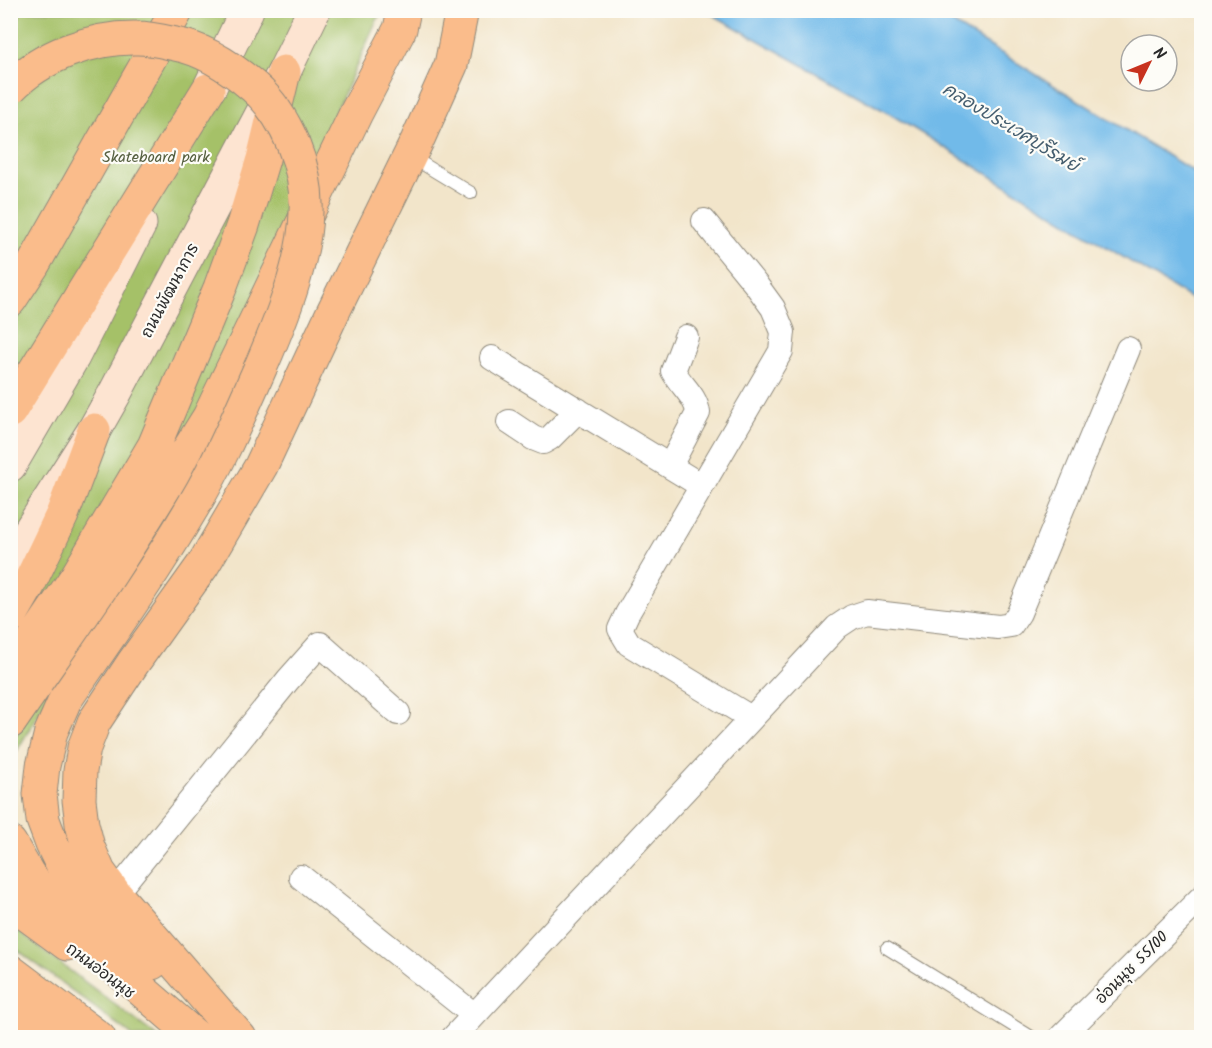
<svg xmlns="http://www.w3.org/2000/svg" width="1212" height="1048" font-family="Kalam,'Playpen Sans Thai',sans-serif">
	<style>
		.green { fill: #a5c168; stroke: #68764a; stroke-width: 1.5 }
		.water { fill: #71bae9; stroke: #4e728a; stroke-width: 1.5 }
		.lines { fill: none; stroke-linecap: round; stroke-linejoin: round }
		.service-casing { stroke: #8e887a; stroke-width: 14 }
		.minor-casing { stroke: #8e887a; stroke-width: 26 }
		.secondary-casing { stroke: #8e887a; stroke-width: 35 }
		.primary-casing { stroke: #8e887a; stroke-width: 35 }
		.service { stroke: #fff; stroke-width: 12 }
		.minor { stroke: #fff; stroke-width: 24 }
		.secondary { stroke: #fde4d1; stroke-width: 33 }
		.primary { stroke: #fabc8b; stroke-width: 33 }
		.primary-bridge-casing { stroke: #8e887a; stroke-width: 35; stroke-linecap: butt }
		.primary-bridge { stroke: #fabc8b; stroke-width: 33 }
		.labels { text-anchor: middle; stroke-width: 4.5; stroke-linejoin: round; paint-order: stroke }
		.park-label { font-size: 16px; fill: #566040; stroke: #fdfcf7 }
		.street-label { font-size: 16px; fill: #2b2b2b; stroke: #fdfcf7 }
		.water-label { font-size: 18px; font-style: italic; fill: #445d6e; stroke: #fdfcf7 }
	</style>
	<rect width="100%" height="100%" fill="#fdfcf7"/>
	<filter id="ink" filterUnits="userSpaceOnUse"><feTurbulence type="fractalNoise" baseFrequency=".0167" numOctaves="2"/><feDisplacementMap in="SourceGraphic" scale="12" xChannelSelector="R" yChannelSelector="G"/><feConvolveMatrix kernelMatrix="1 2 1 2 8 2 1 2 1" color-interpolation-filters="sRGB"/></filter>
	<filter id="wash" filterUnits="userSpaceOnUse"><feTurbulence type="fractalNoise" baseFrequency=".008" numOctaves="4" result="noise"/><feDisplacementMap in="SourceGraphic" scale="24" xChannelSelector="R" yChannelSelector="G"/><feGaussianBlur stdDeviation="1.35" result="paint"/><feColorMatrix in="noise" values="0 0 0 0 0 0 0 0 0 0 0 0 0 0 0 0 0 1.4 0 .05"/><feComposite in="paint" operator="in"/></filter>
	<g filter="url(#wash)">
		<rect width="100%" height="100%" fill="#f2e5ca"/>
		<path class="green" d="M22 11H381L283 230 209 417 11 761 10 35Z
			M11 926 146 1028 158 1037H134L11 945Z"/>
		<path class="water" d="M706 11H933L1201 176V305L890 114Z"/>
	</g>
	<g filter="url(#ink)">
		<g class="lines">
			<g class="service-casing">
				<path id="service" d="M410 156 471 193
					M887 948 1033 1038"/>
			</g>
			<g class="minor-casing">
				<path id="minor" d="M704 221 757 286 773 308 783 332 781 351 627 614 620 629 629 644 751 718
					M492 358 702 486
					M509 422 533 438 543 442 550 438 578 410
					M670 466 698 413C696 396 682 387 673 371L686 337
					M301 877 474 1015
					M115 894 288 680 320 644 398 713
					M453 1038 837 627 852 617 867 612 998 627 1011 625 1019 613 1128 349
					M1060 1038 1202 897"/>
			</g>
			<g class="secondary-casing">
				<path id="secondary" d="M210 87 247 10
					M10 465 73 357 140 224
					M10 562 94 430 115 393 284 72 314 10"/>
			</g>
			<g class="primary-casing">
				<path id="primary" d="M10 300 33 265 177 10
					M10 411 208 90
					M10 617 28 586 62 515 94 430
					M10 671 25 653 77 576 154 446 220 288 243 225 263 159 284 72
					M65 700 51 732 43 766 40 794 43 820 52 844 70 881 93 909 152 963
					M10 722 100 591 209 417 356 113 400 29 404 10
					M10 843 28 874 52 907 85 941 197 1038
					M10 902 67 944
					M10 971 99 1038
					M10 992 49 1038
					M240 1038 115 894 99 872 88 847 82 824 79 800 80 771 84 748 94 722 133 663 203 565 261 466 333 312 417 141 451 65 462 10"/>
			</g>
			<use href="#service" class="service"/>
			<use href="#minor" class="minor"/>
			<use href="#secondary" class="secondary"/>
			<use href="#primary" class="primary"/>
			<g class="primary-bridge-casing">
				<path id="primary-bridge" d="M10 88C41 56 92 37 137 38 150 38 162 41 175 44 204 49 232 68 254 87 287 116 308 169 306 212 305 261 281 320 262 364 241 411 221 459 195 503 155 571 110 635 65 700"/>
			</g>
			<use href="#primary-bridge" class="primary-bridge"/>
		</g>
	</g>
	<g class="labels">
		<g class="park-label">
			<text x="156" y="162">Skateboard park</text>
		</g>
		<g class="street-label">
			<text transform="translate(169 290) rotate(-62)" y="6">ถนนพัฒนาการ</text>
			<text transform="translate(1131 967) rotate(-45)" y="6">อ่อนนุช 55/00</text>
			<text transform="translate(101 970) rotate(37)" y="6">ถนนอ่อนนุช</text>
		</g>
		<g class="water-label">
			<text transform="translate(1011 127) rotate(31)" y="6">คลองประเวศบุรีรมย์</text>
		</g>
	</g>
	<rect width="1212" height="1048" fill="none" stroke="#fdfcf7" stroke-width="36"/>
	<g transform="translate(1149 63) rotate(47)"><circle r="28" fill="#fdfcf7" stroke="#a9a8a5" stroke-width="1.5"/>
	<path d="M0-4.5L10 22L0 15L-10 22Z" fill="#c8321e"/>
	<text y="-9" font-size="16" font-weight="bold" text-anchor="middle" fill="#2b2b2b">N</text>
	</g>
</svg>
